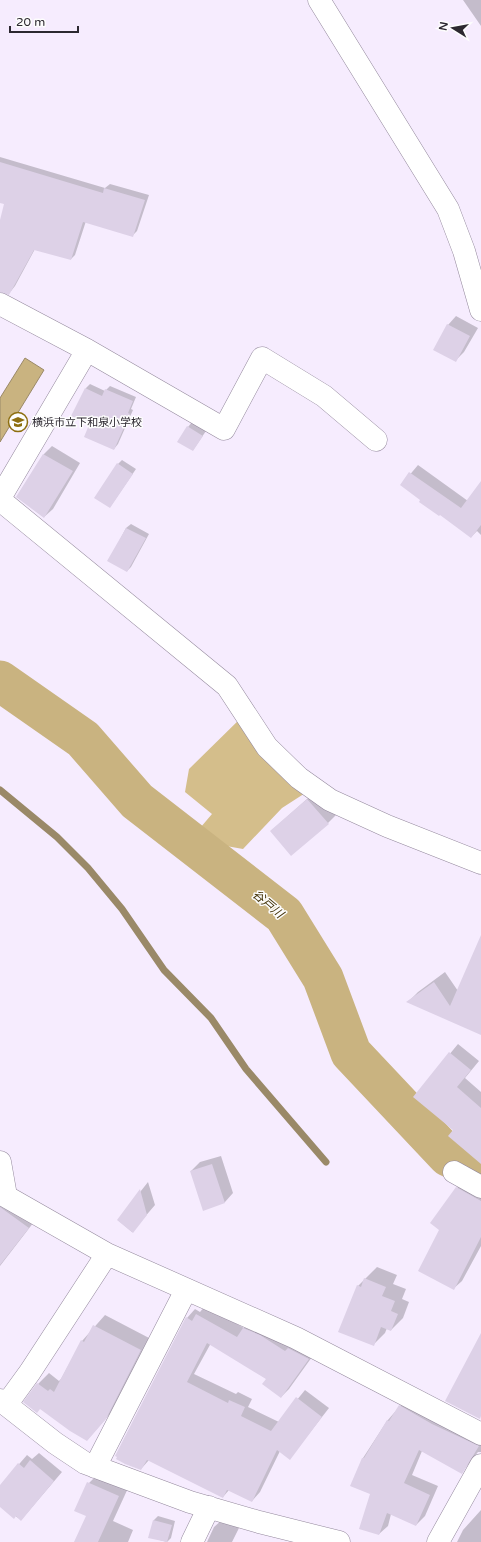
<svg xmlns="http://www.w3.org/2000/svg" width="481" height="1542" font-family="'Varela Round','Noto Sans JP',sans-serif">
	<style>
		.forest { fill: #d4be8b }
		.water { fill: #c9b380; stroke: #9a8968 }
		.shadow { fill: #0003 }
		.lines { fill: none; stroke-linecap: round; stroke-linejoin: round }
		.stream { stroke: #9a8968; stroke-width: 7 }
		.river { stroke: #c9b380; stroke-width: 41 }
		.building { fill: #ddd1e7 }
		.minor-casing { stroke: #94899d; stroke-width: 23 }
		.minor { stroke: #fff; stroke-width: 22 }
		.labels { text-anchor: middle; stroke-width: 3; stroke-linejoin: round; paint-order: stroke }
		.poi-label { font-size: 11px; fill: #2c2830; stroke: #fdfdfd; text-anchor: start }
		.water-label { font-size: 12px; font-style: italic; fill: #46360c; stroke: #fdfdfd }
	</style>
	<rect width="100%" height="100%" fill="#f6ecfe"/>
	<path class="forest" d="M245 714 313 788 282 808 243 849 215 844 198 848 189 841 212 814 185 792 189 769Z"/>
	<path class="water" d="M25 358 44 370 0 442V398Z"/>
	<path class="shadow" d="M463 0H481V26Z
		M0 157 105 188 110 184 149 195 137 231 132 236 86 221 75 255 71 259 35 249 15 286 11 291 0 285V224L6 204 0 202Z
		M456 316 478 328 464 352 455 361 448 325Z
		M90 384 105 391 110 386 136 397 131 409 133 410 118 444 114 449 90 424 86 388Z
		M192 422 206 431 193 450 188 427Z
		M52 446 80 463 53 509 44 517 18 497 44 454Z
		M122 460 136 469 110 507 118 464Z
		M418 465 468 501 481 483V535L477 531 471 537 402 484Z
		M131 524 149 534 131 567 127 571 109 561 126 528Z
		M316 791 336 815 328 823 271 831Z
		M481 946V1034L408 1002 418 992 445 972 458 991Z
		M458 1044 479 1061 465 1078 481 1092V1153L414 1097Z
		M221 1156 233 1193 225 1202 204 1209 191 1171 200 1162Z
		M465 1179 481 1188V1246L462 1281 453 1289 441 1230 457 1188Z
		M148 1182 155 1205 132 1232 118 1220Z
		M0 1202 37 1218 0 1266Z
		M377 1267 397 1275 393 1284 406 1289 402 1299 409 1302 403 1318 391 1330 387 1328 385 1333 373 1345 358 1286Z
		M205 1306 244 1328 252 1320 317 1350 289 1389 281 1397 267 1379 211 1343 194 1374 236 1394 238 1392 252 1399 248 1407 279 1422 305 1390 329 1408 290 1458 280 1451 260 1492 252 1501 229 1490 223 1497 149 1460 141 1469 187 1318 195 1309 200 1312Z
		M105 1315 151 1339 116 1407 87 1440 38 1384 49 1373 59 1381 61 1379 82 1341Z
		M408 1397 481 1435V1452H478L462 1472 422 1451 412 1475 438 1486 425 1516 416 1525 391 1514 388 1526 379 1534 363 1458 387 1421Z
		M39 1453 62 1472 21 1520 0 1505V1486L27 1455 32 1459Z
		M98 1474 129 1486 113 1521 133 1530 128 1542H75L87 1516V1485Z
		M481 1510V1542H457L463 1530Z
		M158 1516 175 1521 171 1538 167 1542 149 1537 154 1520Z
		M223 1519 239 1528 232 1542H207L214 1527Z"/>
	<g class="lines">
		<path class="stream" d="M0 790 57 837 88 868 122 909 164 970 211 1018 246 1069 326 1162"/>
		<path class="river" d="M0 681 83 739 137 801 284 915 323 978 351 1053 448 1156 481 1171"/>
	</g>
	<path class="building" d="M0 162 103 193 104 188 145 200 133 237 83 222 71 260 34 250 9 295 0 292V220L4 204 0 203Z
		M447 324 470 336 456 362 433 350Z
		M85 388 102 396 105 389 133 401 128 413 130 414 114 450 84 437 89 425 71 416Z
		M187 426 203 436 193 451 177 442Z
		M43 454 73 471 44 518 16 497Z
		M117 463 133 474 110 508 94 498Z
		M409 472 461 508 481 481V525L471 538 440 515 439 516 419 502 420 500 400 485Z
		M126 528 146 538 127 572 107 561Z
		M307 799 329 824 291 856 270 831Z
		M481 935V1035L406 1002 434 982 450 1006Z
		M449 1052 471 1070 457 1087 481 1108V1164L448 1136 453 1130 413 1097Z
		M212 1164 225 1203 203 1211 190 1171Z
		M456 1187 481 1201V1237L454 1290 418 1271 439 1230 430 1223Z
		M140 1189 147 1215 133 1233 117 1220Z
		M0 1207 29 1228 0 1265Z
		M364 1278 386 1287 382 1296 395 1301 391 1311 398 1314 391 1331 381 1327 374 1346 338 1332 357 1285 361 1287Z
		M196 1314 237 1337 243 1328 260 1335 285 1351 288 1348 309 1359 281 1398 262 1384 266 1379 207 1343 187 1382 228 1403 229 1400 245 1407 241 1416 271 1431 296 1397 322 1417 290 1460 277 1450 252 1502 227 1490 223 1498 147 1460 141 1470 125 1464 116 1459 117 1457 115 1456 186 1317 192 1321Z
		M93 1325 141 1350 106 1419 87 1441 70 1431 40 1409 37 1413 23 1402 37 1383 48 1391 50 1389 54 1392 81 1340 84 1342Z
		M481 1333V1416L480 1419 445 1401Z
		M399 1405 432 1424 479 1446 462 1474 419 1450 404 1483 430 1495 416 1526 387 1513 379 1535 359 1529 370 1494 350 1486 362 1458H364L387 1420 389 1421Z
		M30 1460 54 1481 21 1521 16 1516 14 1519 0 1507V1485L18 1463 24 1468Z
		M87 1482 119 1496 98 1542H74L86 1516 74 1511Z
		M153 1520 172 1525 167 1542 148 1538Z"/>
	<g class="lines">
		<g class="minor-casing">
			<path id="minor" d="M319 0 448 209 464 251 481 310
				M0 304 87 350 224 429 262 358 324 396 376 440
				M0 498 87 350
				M0 500 227 686 267 747 299 778 330 800 387 826 481 863
				M0 1162 6 1196
				M454 1172 481 1187
				M0 1193 107 1254 296 1338 481 1434
				M0 1400 55 1443 85 1463 190 1502 259 1522 339 1542
				M6 1405 30 1372 107 1254
				M95 1467 186 1290
				M192 1542 209 1507
				M438 1542 481 1465"/>
		</g>
		<use href="#minor" class="minor"/>
	</g>
	<defs>
		<g id="school-ring" transform="scale(1)"><circle r="9.5" fill="#fdfdfd" stroke="#8d6e10" stroke-width="1.5"/><path d="M0-5L7-2L0 1L-7-2ZM-4 1L0 2.5L4 1V4Q0 6-4 4Z" fill="#8d6e10"/></g>
	</defs>
	<g fill-rule="evenodd">
		<use href="#school-ring" x="18" y="422"/>
	</g>
	<g class="labels">
		<g class="poi-label">
			<text x="32" y="426">横浜市立下和泉小学校</text>
		</g>
		<g class="water-label">
			<text transform="translate(268 904) rotate(40)" y="4">谷戸川</text>
		</g>
	</g>
	<g transform="translate(453 28) rotate(281)" stroke="#fdfdfd" stroke-width="3" paint-order="stroke">
	<path d="M0-3L7 15L0 10L-7 15Z" fill="#2c2830"/>
	<text y="-6" font-size="11" font-weight="bold" text-anchor="middle" fill="#2c2830">N</text>
	</g>
	<path d="M10 26v6h68v-6" fill="none" stroke="#2c2830" stroke-width="2"/>
	<text x="16" y="26" font-size="12" fill="#2c2830" stroke="#fdfdfd" stroke-width="3" paint-order="stroke">20 m</text>
</svg>
